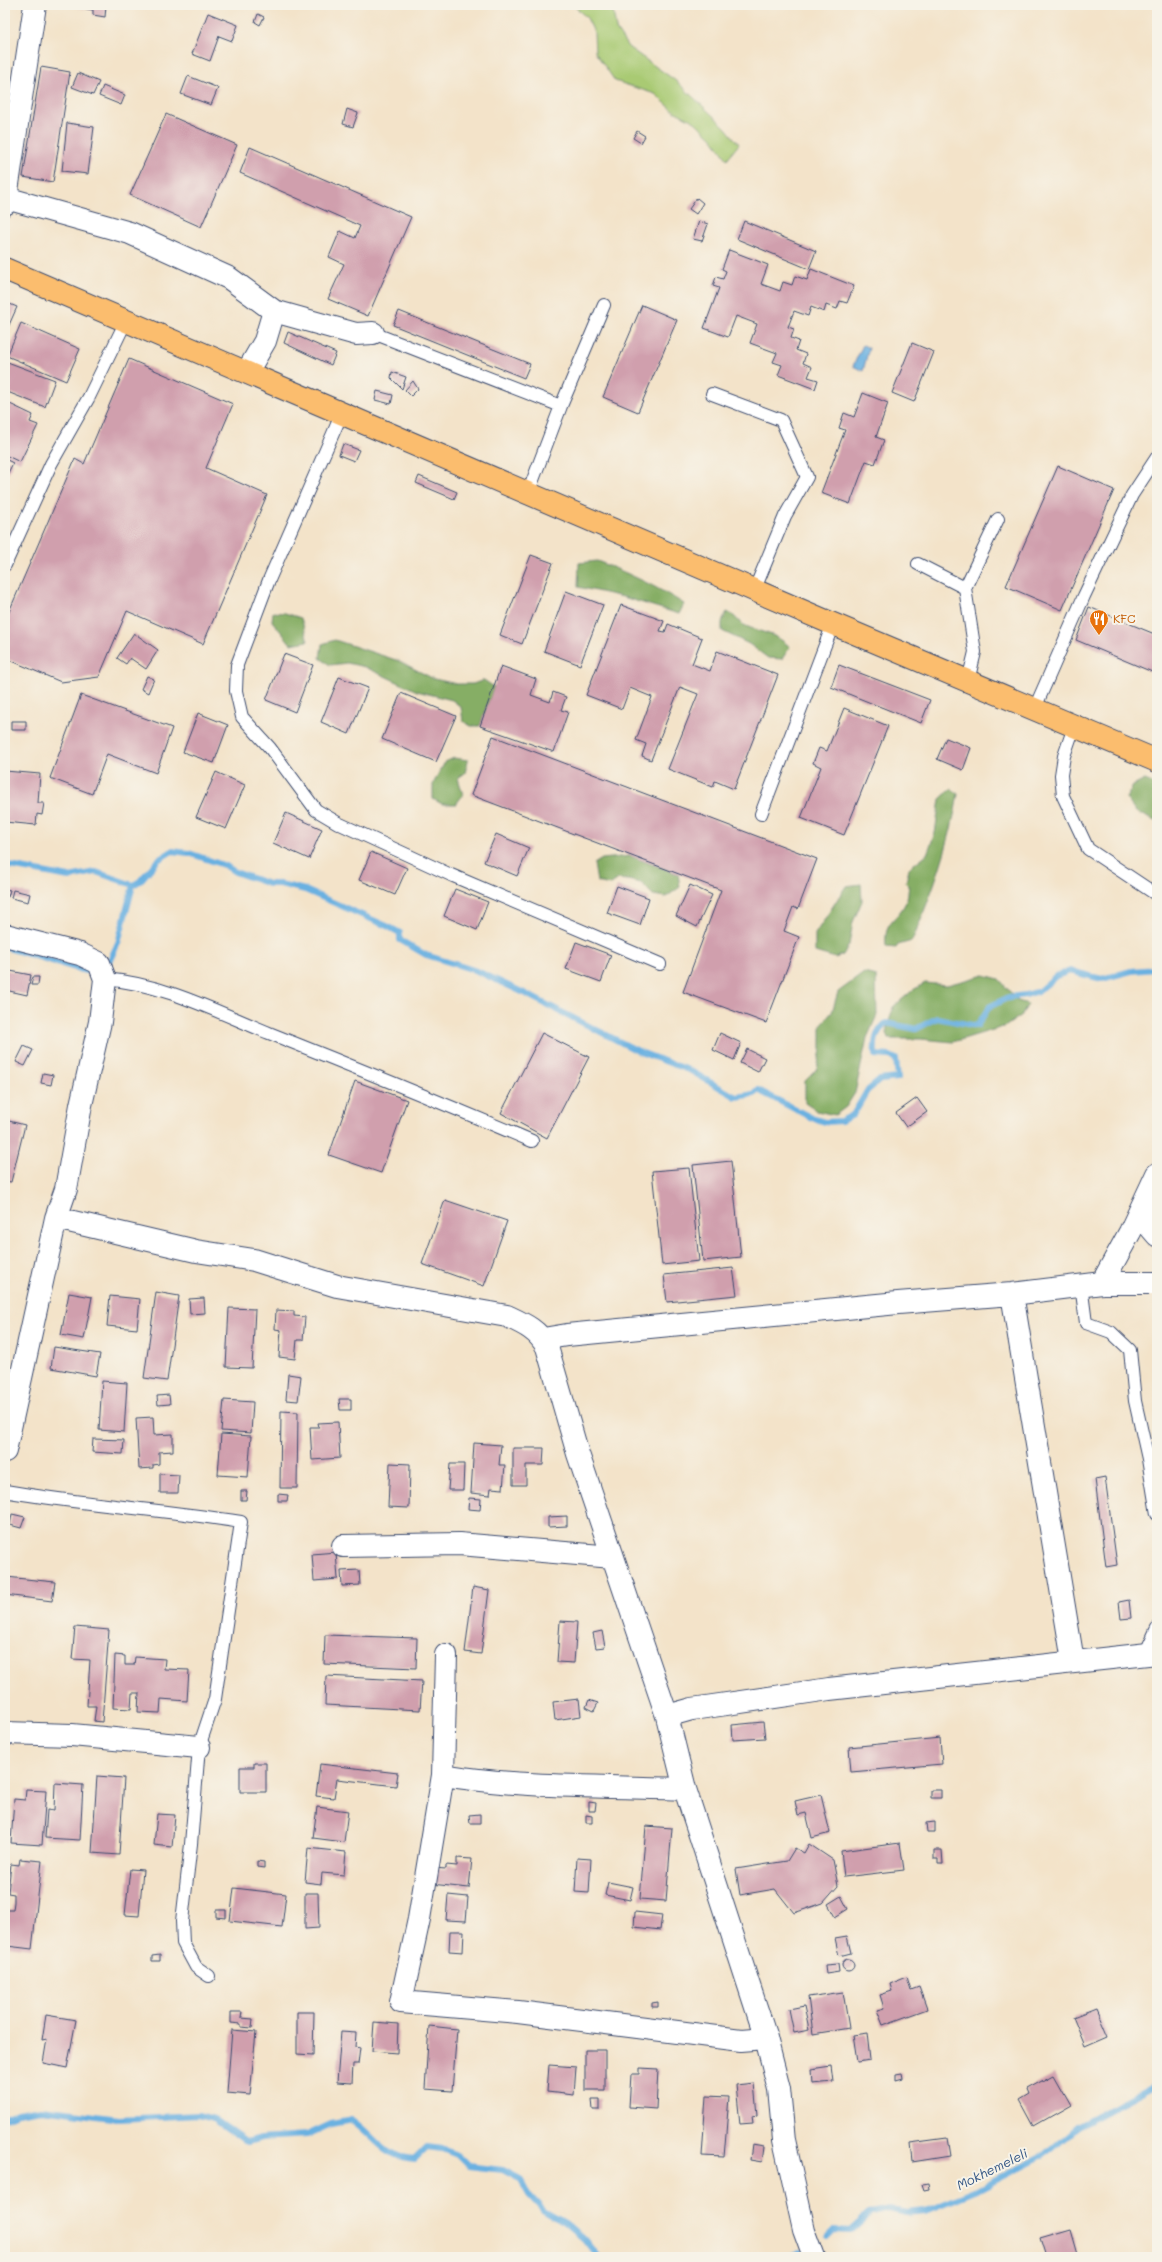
<svg xmlns="http://www.w3.org/2000/svg" width="1162" height="2262" font-family="Mali,sans-serif">
	<style>
		.green { fill: #a9ca73; stroke: #627c68 }
		.forest { fill: #86ae65; stroke: #506e62 }
		.water { fill: #6ab1e1; stroke: #4270a0 }
		.lines { fill: none; stroke-linecap: round; stroke-linejoin: round }
		.stream { stroke: #6ab1e1; stroke-width: 6 }
		.building { fill: #d09fad }
		.service-casing { stroke: #3b4a6e; stroke-width: 14 }
		.minor-casing { stroke: #3b4a6e; stroke-width: 24 }
		.primary-casing { stroke: #3b4a6e; stroke-width: 24 }
		.service { stroke: #fff; stroke-width: 12 }
		.minor { stroke: #fff; stroke-width: 22 }
		.primary { stroke: #fbbd6e; stroke-width: 22 }
		.labels { text-anchor: middle; stroke-width: 4; stroke-linejoin: round; paint-order: stroke }
		.food-label { font-size: 12px; fill: #c56008; stroke: #f7f3e8; text-anchor: start }
		.water-label { font-size: 13px; font-style: italic; fill: #335685; stroke: #f7f3e8 }
	</style>
	<rect width="100%" height="100%" fill="#f7f3e8"/>
	<filter id="ink" filterUnits="userSpaceOnUse"><feTurbulence type="fractalNoise" baseFrequency=".025" numOctaves="2"/><feDisplacementMap in="SourceGraphic" scale="8" xChannelSelector="R" yChannelSelector="G"/><feConvolveMatrix kernelMatrix="1 2 1 2 8 2 1 2 1" color-interpolation-filters="sRGB"/></filter>
	<filter id="wash" filterUnits="userSpaceOnUse"><feTurbulence type="fractalNoise" baseFrequency=".012" numOctaves="4" result="noise"/><feDisplacementMap in="SourceGraphic" scale="16" xChannelSelector="R" yChannelSelector="G"/><feGaussianBlur stdDeviation="0.9" result="paint"/><feColorMatrix in="noise" values="0 0 0 0 0 0 0 0 0 0 0 0 0 0 0 0 0 1.4 0 .05"/><feComposite in="paint" operator="in"/></filter>
	<g filter="url(#wash)">
		<rect width="100%" height="100%" fill="#f3e3c9"/>
		<path class="green" d="M573 5H612L616 29 628 47 676 81 725 127 739 144 727 159 713 139 695 122 674 111 655 94 615 81 595 52 594 32 587 18Z"/>
		<path class="forest" d="M597 561C628 573 656 586 684 604L679 614 623 597 578 587 579 563Z
			M273 612 285 613 301 618 308 641 291 644 272 621Z
			M727 612C737 616 737 622 744 625 762 634 773 631 790 647L782 659 768 658 749 644 722 631V622Z
			M335 640 399 661 434 679 457 684H473L484 680 494 687 480 726H471L463 721 461 707 452 700 417 691 365 667 347 663 330 665 320 658 322 644Z
			M454 758 468 760 465 773 458 778 463 795 456 804H442L433 799V784L445 762Z
			M1145 780 1157 785V822L1136 812 1126 798 1133 786Z
			M951 789 958 794C950 845 932 893 912 941L898 945 896 948 886 947C884 919 894 924 905 904 908 899 908 891 909 885L906 882 909 868 927 854 935 833 940 799Z
			M630 856 678 874 680 887 666 897 653 895 641 883 628 880 618 879 610 885 597 882 594 864 602 859Z
			M861 884 862 901 853 922 849 945 843 955 835 958 815 952V934L846 886Z
			M864 973 876 976 877 1015 867 1038 855 1093 846 1107 835 1115 817 1111 805 1103V1081L817 1069 821 1050V1025L832 1012 838 992Z
			M984 975 999 979 1018 1001 1028 1004 1022 1015 1006 1026 953 1042 921 1039H888L886 1033 893 1007 913 990 925 983 947 985Z"/>
		<path class="water" d="M863 345 869 348 863 371 853 366Z"/>
		<g class="lines">
			<path class="stream" d="M5 865 69 877 96 872 133 885 140 881 158 860 172 851 189 853 226 866 235 872 269 884H280L305 890 389 927 400 933V940L426 955 477 971 522 992 640 1052 691 1071 736 1097 754 1094 758 1090 812 1118 825 1122 841 1121 853 1115 867 1091 880 1080 898 1078 896 1059 890 1056 875 1055C874 1042 875 1033 886 1023L916 1029 937 1018 977 1026 989 1007 1009 997 1026 995 1039 991 1056 976 1070 971 1102 979 1131 971 1157 969
				M5 947 86 971
				M109 962 118 943 133 885
				M5 2118 17 2113 42 2109 119 2119 198 2115 214 2119 247 2142 261 2138 307 2135 331 2124 352 2120C377 2138 380 2156 415 2159L427 2147 442 2149 457 2155 468 2166 503 2170 520 2179 529 2195 544 2211 565 2223 584 2239 598 2257
				M828 2236 834 2230 851 2231 871 2213 889 2209 906 2213 926 2211 975 2191 1045 2155 1077 2127 1157 2084
				M788 2257 800 2252"/>
		</g>
		<g id="blocks">
			<path class="building" d="M64 5H106L105 17 93 15V10Z
				M208 13 238 25 232 41 219 36 210 61 192 54Z
				M258 14 264 17 260 25 255 22Z
				M41 67 70 72 53 182 23 177Z
				M78 73 99 82 93 95 72 87Z
				M188 76 218 88 211 105 181 94Z
				M103 86 125 95 121 105 99 96Z
				M347 109 358 113 353 127 343 124Z
				M166 114 237 145 201 227 130 195Z
				M67 123 94 127 88 174 62 171Z
				M637 131 645 136 641 143 633 138Z
				M250 147 411 217 368 316 328 299 344 264 329 257 340 231 355 238 360 226 240 173Z
				M697 198 703 203 696 214 689 209Z
				M699 221 708 224 702 241 693 239Z
				M744 221 816 251 809 269 737 239Z
				M729 250 768 265 761 284 780 291 783 282 792 285 795 276 807 280 811 269 854 286 847 303 840 301 837 309 826 305 824 312 811 307 808 316 794 311 788 327 794 329 791 338 799 341 796 350 806 354 803 363 812 367 808 377 818 380 815 389 778 375 782 365 773 362 777 353 750 343 757 324 736 316 728 337 704 328 719 288 713 286 716 277 723 279 726 271 722 269Z
				M5 302 17 307 5 334Z
				M642 305 677 320 638 412 603 397Z
				M399 311 530 364 524 378 393 325Z
				M21 323 80 349 66 381 7 356Z
				M288 332 336 353 331 365 284 343Z
				M912 343 934 352 914 402 892 393Z
				M129 359 233 404 206 468 267 495 203 644 127 611 99 677 61 682 5 658V621L75 459 84 464Z
				M5 361 55 380 45 407 5 391Z
				M392 372 406 377 402 389 391 378Z
				M413 381 418 389 411 396 405 390Z
				M377 391 393 395 391 404 375 400Z
				M863 393 888 403 876 437 884 440 875 464 866 461 850 504 821 493 845 430 839 428 844 413 854 417Z
				M10 404 33 415 30 422 38 425 20 462 5 455V409L7 410Z
				M343 444 359 450 354 461 339 455Z
				M5 459 13 463 5 479Z
				M1058 466 1114 490 1062 610 1006 586Z
				M419 476 457 492 454 499 416 483Z
				M531 555 553 563 522 644 500 635Z
				M566 591 603 605 580 665 544 651Z
				M621 605 664 621 660 631 665 632 668 624 702 638 692 664 710 671 717 651 778 675 734 789 715 781 713 787 668 769 698 694 680 687 651 760 642 756 646 744 636 740 652 697 630 688 622 709 586 695Z
				M1089 607 1157 635V674L1076 640Z
				M134 633 158 650 146 669 130 658 126 664 117 658Z
				M284 654 313 665 295 712 266 700Z
				M839 665 930 700 921 723 831 687Z
				M501 666 536 679 531 695 550 702 553 692 566 697 561 710 568 712 554 752 480 726Z
				M147 676 154 679 148 693 141 689Z
				M339 677 368 688 349 734 321 722Z
				M401 693 456 716 436 762 382 739Z
				M81 695 172 728 156 773 107 754 92 794 50 778Z
				M844 708 888 726 844 835 801 818 821 767 813 763 819 748 827 751Z
				M198 713 228 725 214 763 183 752Z
				M11 721H26V730H11Z
				M493 736 817 859 798 909 793 907 784 931 799 937 766 1023 683 992 721 890 471 795Z
				M946 738 971 748 963 770 937 759Z
				M5 771 40 774 38 803H44L42 815 37 814 36 825 5 822Z
				M216 772 245 785 226 829 196 817Z
				M286 813 322 829 309 859 273 843Z
				M496 834 529 848 517 876 484 862Z
				M371 852 407 868 395 895 359 880Z
				M690 885 712 895 697 927 676 916Z
				M617 886 649 898 640 925 607 913Z
				M5 889 10 890 8 897 5 896Z
				M455 889 488 902 477 930 444 916Z
				M13 890 30 894 28 902 11 898Z
				M576 942 611 955 601 982 566 969Z
				M5 970 31 975 27 995 5 990Z
				M33 977H39L38 985H31Z
				M542 1033 589 1057 547 1138 501 1113Z
				M720 1033 741 1043 734 1060 713 1050Z
				M24 1046 33 1050 25 1066 16 1062Z
				M747 1049 765 1058 758 1072 740 1063Z
				M43 1073 53 1075 51 1085 41 1083Z
				M355 1081 407 1100 381 1173 329 1155Z
				M917 1098 927 1112 906 1127 896 1113Z
				M5 1120 25 1125 11 1182 5 1181Z
				M731 1161 741 1257 703 1261 693 1165Z
				M689 1168 699 1261 662 1265 652 1171Z
				M445 1200 507 1221 484 1286 422 1264Z
				M733 1268 737 1295 667 1302 664 1275Z
				M156 1292 179 1296 167 1381 144 1378Z
				M69 1293 92 1297 84 1339 61 1335Z
				M110 1296 140 1299 137 1329 107 1326Z
				M204 1298 205 1313 190 1314 189 1299Z
				M229 1308 255 1309 252 1368 226 1367Z
				M276 1310 294 1311V1316L305 1317 303 1340H297L295 1359 279 1357 281 1330 275 1329Z
				M54 1347 100 1354 96 1376 51 1368Z
				M288 1374 301 1376 298 1401 286 1400Z
				M102 1381 127 1383 124 1432 99 1430Z
				M169 1395 170 1404 158 1405 157 1396Z
				M339 1399H351V1410H340Z
				M224 1400 253 1402 251 1433 221 1431Z
				M281 1411 298 1412 297 1488H280Z
				M153 1417 154 1435 173 1434V1451L159 1452V1464L153 1465V1468L139 1469 136 1418Z
				M338 1422 340 1458 312 1460 310 1427H319L318 1423Z
				M221 1434 251 1436 248 1477 218 1475Z
				M93 1439 124 1440 123 1454 92 1452Z
				M474 1443 501 1445 499 1465H505L503 1489 491 1488 490 1495 471 1493Z
				M513 1448H544L543 1465H526V1485H513Z
				M390 1463 410 1464 409 1508 388 1507Z
				M450 1464H464L463 1490H448Z
				M160 1474 179 1475 178 1493H160Z
				M1105 1477 1117 1565 1106 1567 1095 1479Z
				M241 1491H247L246 1500H241Z
				M278 1494 288 1495 287 1501H278Z
				M469 1498 481 1499 480 1510 468 1509Z
				M12 1514 25 1517 21 1528 10 1525Z
				M567 1516V1526L548 1527V1517Z
				M336 1552 338 1579 314 1581 312 1554Z
				M359 1570 360 1585 342 1586 341 1571Z
				M6 1577 55 1582 52 1601 5 1595Z
				M473 1587 489 1590 481 1654 465 1652Z
				M1129 1600 1131 1618 1121 1619 1119 1602Z
				M560 1621 577 1622 574 1663 557 1662Z
				M75 1627 109 1630 102 1722 94 1721 96 1706H87L90 1660 72 1659Z
				M602 1631 605 1647 596 1648 593 1633Z
				M325 1635 417 1638 416 1668 324 1664Z
				M115 1655 125 1656V1665H134L135 1657 165 1659 164 1669 189 1670 187 1701 161 1699 160 1713 138 1712 139 1693H132L131 1709 113 1708Z
				M326 1676 422 1681 420 1710 325 1705Z
				M579 1699 581 1716 555 1720 553 1702Z
				M589 1700 598 1703 594 1711 586 1707Z
				M763 1722 765 1738 733 1740 732 1725Z
				M940 1738 942 1764 851 1772 849 1747Z
				M254 1763H266V1792H240V1767H254Z
				M320 1764 398 1773 396 1786 337 1779 334 1798 316 1796Z
				M97 1776 124 1778 119 1855 92 1853Z
				M55 1783 83 1785 80 1840 45 1838 47 1810 54 1811Z
				M26 1790 46 1791 42 1845 11 1843 14 1799 25 1800Z
				M931 1790H941V1798H931Z
				M821 1795 830 1833 812 1838 806 1813 798 1815 795 1801Z
				M589 1802 596 1803 595 1811H589Z
				M317 1807 348 1811 344 1842 313 1838Z
				M157 1814 175 1815 172 1847 154 1845Z
				M480 1814V1823H470L469 1815Z
				M586 1815 592 1816V1823H586Z
				M935 1822V1832H927L926 1823Z
				M646 1826 672 1828 666 1901 640 1899Z
				M900 1843 904 1870 844 1877 841 1851Z
				M809 1844 833 1860 838 1886 823 1903 794 1913 775 1889 740 1895 736 1869 787 1861 795 1848 804 1853Z
				M308 1848 346 1852 344 1875 322 1873 321 1884 305 1882Z
				M934 1850H942L943 1864H938V1859H934Z
				M457 1858 472 1859 469 1888 431 1884 433 1868 446 1869V1865L457 1866Z
				M577 1858 591 1859 589 1893 575 1892Z
				M20 1859 42 1861 32 1949 7 1946 8 1936 5 1935 7 1910H13L14 1902V1894L8 1893 11 1864 19 1865Z
				M257 1861 264 1862V1868L257 1867Z
				M130 1869 143 1870 139 1916 125 1915Z
				M608 1882 633 1887 630 1900 605 1895Z
				M234 1888 286 1894 282 1927 230 1921Z
				M305 1893H318L319 1928 305 1929Z
				M448 1895 468 1897 466 1921 446 1920Z
				M841 1896 848 1909 835 1917 828 1904Z
				M216 1910H226V1918L216 1917Z
				M635 1912 662 1915 660 1930 634 1927Z
				M450 1931H464L463 1952 449 1951Z
				M847 1936 851 1953 839 1956 835 1938Z
				M160 1955V1961H152V1956Z
				M842 1965a6 6 0 1 1 12 0a6 6 0 1 1-12 0Z
				M838 1964 839 1972 826 1974 825 1965Z
				M907 1977 911 1990 919 1987 927 2009 883 2025 877 2010 884 2008 880 1995 892 1991 890 1984Z
				M843 1992 849 2028 813 2034 808 1997Z
				M658 2002V2007H652V2003Z
				M804 2006 809 2030 794 2033 789 2009Z
				M1096 2008 1108 2036 1085 2046 1073 2017Z
				M231 2012H242L241 2018 253 2019 252 2028 241 2027V2024L231 2023Z
				M297 2012H314L313 2055 297 2054Z
				M46 2015 76 2020 67 2068 43 2063 47 2039 42 2040Z
				M374 2022 398 2024 397 2053 372 2051Z
				M429 2026 457 2029 452 2091 425 2089Z
				M232 2030 256 2032 250 2095 227 2093Z
				M341 2032 356 2033 355 2047 360 2048 358 2064H353L352 2083 337 2082Z
				M867 2033 870 2060 857 2062 853 2035Z
				M585 2050H605V2090H585Z
				M549 2065 576 2067 574 2095 547 2092Z
				M831 2066 833 2082 812 2084 811 2069Z
				M639 2068 658 2069 656 2109 629 2107 631 2074H639Z
				M902 2073 903 2078 896 2080V2074Z
				M1053 2075 1070 2105 1033 2126 1019 2100 1029 2094 1027 2089Z
				M754 2083 757 2115 752 2116 753 2123 740 2124 736 2085Z
				M706 2096 729 2097 724 2157 702 2156Z
				M592 2099H600V2110H593Z
				M947 2138 950 2156 912 2162 910 2143Z
				M752 2145 764 2147 762 2162 750 2160Z
				M928 2183 929 2189 924 2190 922 2184Z
				M1071 2229 1079 2257H1046L1040 2238Z"/>
		</g>
	</g>
	<g filter="url(#ink)">
		<use href="#blocks" fill-opacity="0" stroke="#3b4a6e" stroke-width="1"/>
		<g class="lines">
			<g class="service-casing">
				<path id="service" d="M373 333 561 406
					M712 394 781 420 807 477 785 516 754 591
					M342 413 269 580 237 665 236 691 242 717 270 748 316 810 338 823 451 875 660 964
					M528 493 561 406 604 305
					M918 564 965 588 975 652 968 681
					M5 565 51 464 89 397 126 321
					M965 588 998 519
					M1034 710 1084 596 1132 495 1157 457
					M1074 727 1064 756 1061 775 1063 796 1088 849 1157 895
					M761 814 833 624
					M105 979C164 984 215 1011 269 1033 357 1068 445 1104 532 1141
					M1081 1285 1086 1323 1111 1332 1130 1350 1135 1401 1148 1459 1157 1514
					M5 1491C83 1505 162 1509 241 1522L215 1699 199 1747 191 1844 182 1921 183 1943 196 1967 209 1976
					M1145 1654 1157 1628"/>
			</g>
			<g class="minor-casing">
				<path id="minor" d="M6 198 130 233 229 278 274 311 356 334 373 333
					M5 204 35 5
					M247 372 265 341 274 311
					M5 935 80 954 99 963 105 979 100 1022 81 1105 66 1189 56 1218 5 1451
					M1139 1214 1157 1235
					M56 1218 196 1251 254 1260 337 1286 507 1316C524 1324 538 1330 547 1347L578 1454 667 1716 685 1789 766 2038 779 2089 784 2140 804 2230 814 2257
					M1102 1283 1130 1232 1157 1174
					M1012 1294 1073 1661
					M543 1339 567 1335 898 1303 1012 1294 1102 1283H1157
					M343 1546 459 1544 613 1557
					M446 1655 443 1775 419 1919 401 2002 518 2012 741 2040 766 2038
					M667 1716 692 1709 829 1689 1157 1653
					M5 1733 72 1735 199 1747
					M443 1775C523 1788 604 1786 685 1789"/>
			</g>
			<g class="primary-casing">
				<path id="primary" d="M5 269 833 624 1157 761"/>
			</g>
			<use href="#service" class="service"/>
			<use href="#minor" class="minor"/>
			<use href="#primary" class="primary"/>
		</g>
	</g>
	<defs>
		<g id="restaurant-pin" transform="scale(1)"><path d="M0 17L-7.5 6A9.5 9.5 0 1 1 7.5 6Z" fill="#e8710a" stroke="#f7f3e8"/><path d="M-5-6h1v4h1v-4h1v4h1v-4h1v5L-1.5 .5V6h-2V.5L-5-1ZM5-6V6H3V1.5H1.5Q1.5-4 5-6Z" fill="#fff"/></g>
	</defs>
	<g fill-rule="evenodd">
		<use href="#restaurant-pin" x="1099" y="619"/>
	</g>
	<g class="labels">
		<g class="food-label">
			<text x="1113" y="623">KFC</text>
		</g>
		<g class="water-label">
			<text transform="translate(992 2169) rotate(-26)" y="5">Mokhemeleli</text>
		</g>
	</g>
	<rect width="1162" height="2262" fill="none" stroke="#f7f3e8" stroke-width="20"/>
</svg>
